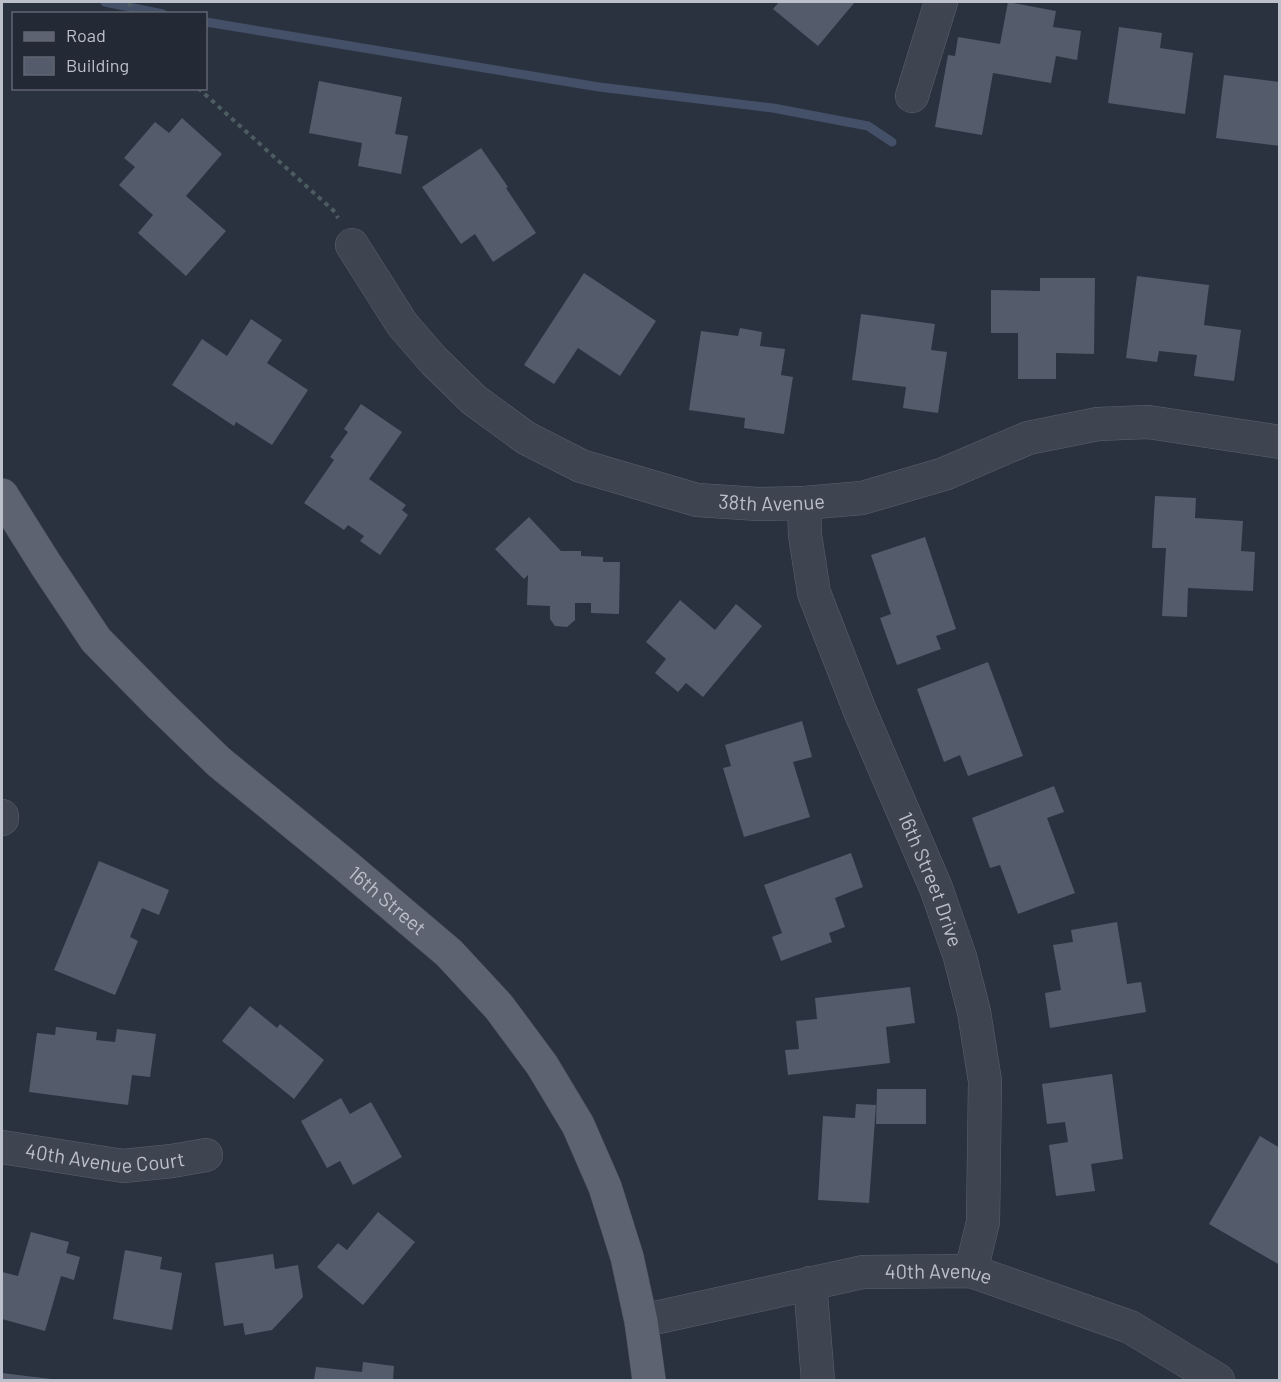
<svg xmlns="http://www.w3.org/2000/svg" width="1281" height="1382" font-family="Barlow,sans-serif">
	<style>
		.lines { fill: none; stroke-linecap: round; stroke-linejoin: round }
		.stream { stroke: #445068; stroke-width: 9 }
		.building { fill: #545b6a }
		.minor-casing { stroke: #5c626d; stroke-width: 34 }
		.major-casing { stroke: #484d59; stroke-width: 34 }
		.path { stroke: #4c5c60; stroke-width: 4; stroke-dasharray: 4.5 4.5; stroke-linecap: butt }
		.minor { stroke: #3e4450; stroke-width: 33 }
		.major { stroke: #5d6370; stroke-width: 33 }
		.labels { text-anchor: middle; stroke-width: 4.5; stroke-linejoin: round; paint-order: stroke }
		.street-label { font-size: 20px; fill: #bbc0ca; stroke: #232935 }
	</style>
	<rect width="100%" height="100%" fill="#2a3240"/>
	<g class="lines">
		<path class="stream" d="M105 2 163 14
			M206 22 599 87 773 108 868 126 892 142"/>
	</g>
	<path class="building" d="M779 2H855L818 46 773 9Z
		M1008 2 1056 11 1053 27 1081 31 1077 60 1056 56 1051 83 993 73 982 135 935 127 948 55 955 56 958 37 1000 44Z
		M1119 27 1162 33 1160 48 1193 53 1185 114 1108 103Z
		M1224 75 1280 82V146L1216 138Z
		M319 81 402 97 395 134 408 136 401 174 358 166 362 143 309 133Z
		M182 118 222 154 186 196 226 231 186 276 138 233 153 215 119 185 135 167 124 158 155 122 169 133Z
		M481 148 508 187 506 188 536 233 493 262 475 234 461 244 422 187Z
		M584 273 656 321 620 376 578 348 554 384 524 365Z
		M1137 276 1209 285 1204 325 1241 330 1234 381 1194 376 1197 355 1159 351 1157 362 1126 358Z
		M1040 278H1095L1094 354 1056 353V379H1018V333H991V290L1040 291Z
		M861 314 935 324 931 350 947 352 938 413 903 408 906 387 852 380Z
		M251 319 282 340 267 363 308 390 272 445 236 422 234 426 172 385 202 339 227 356Z
		M740 328 762 332 760 346 785 349 781 375 793 377 784 434 744 428 745 418 689 410 701 331 738 336Z
		M361 404 402 432 369 479 406 505 402 510 408 515 380 555 360 541 364 536 348 525 344 530 304 503 334 460 330 457 348 432 344 429Z
		M1155 496 1196 498 1195 518 1243 521 1241 551 1255 552 1253 591 1188 588 1187 617 1162 616 1166 548H1152Z
		M529 517 561 551H581V556L603 557V562H620L619 614 591 613V603H575V620L567 627 555 626 550 619V606L527 605 528 575 524 579 495 549Z
		M925 537 956 629 936 636 941 649 897 665 880 618 891 614 871 555Z
		M680 600 715 630 736 604 762 626 703 697 686 683 678 692 655 673 666 659 646 642Z
		M988 662 1023 756 968 776 960 755 944 762 917 689Z
		M802 721 812 757 793 762 810 817 744 837 723 768 731 766 725 745Z
		M1054 786 1064 812 1047 818 1075 893 1018 914 1000 865 990 868 972 818Z
		M851 853 863 887 835 898 845 927 829 933 832 942 781 961 772 937 782 933 764 885Z
		M99 861 169 890 159 915 142 908 130 937 138 941 115 995 54 970Z
		M1117 922 1127 984 1141 982 1146 1012 1050 1028 1045 993 1061 990 1053 945 1073 942 1071 930Z
		M910 987 915 1023 886 1027 890 1063 788 1075 785 1050 799 1049 796 1021 817 1019 815 998Z
		M250 1006 277 1028 280 1024 324 1060 294 1099 222 1041Z
		M56 1027 97 1032 96 1040 115 1042 117 1029 156 1034 150 1077 132 1075 128 1105 29 1092 37 1033 55 1035Z
		M1112 1074 1123 1159 1091 1164 1095 1191 1056 1196 1049 1145 1068 1142 1065 1122 1047 1124 1042 1084Z
		M877 1089H926V1124H876Z
		M341 1098 350 1114 371 1102 402 1157 353 1185 340 1161 327 1168 301 1121Z
		M856 1104 876 1105 869 1203 818 1200 823 1116 855 1118Z
		M1260 1136 1280 1148V1265L1209 1224Z
		M378 1212 415 1242 363 1305 317 1267 338 1243 347 1250Z
		M31 1232 69 1242 66 1253 80 1257 74 1280 61 1276 45 1331 2 1319V1272L18 1276Z
		M125 1250 162 1257 160 1269 182 1273 172 1330 113 1319Z
		M273 1254 275 1269 298 1265 303 1297 272 1330 245 1335 243 1323 224 1326 215 1263Z
		M363 1362 394 1366 393 1380H314L316 1367 362 1372Z
		M2 1373 51 1379V1380H2Z"/>
	<g class="lines">
		<g class="minor-casing">
			<g id="minor">
				<path d="M912 96 941 2"/>
				<path id="s1" d="M352 245 402 324 434 361 474 400 526 438 581 466 697 500 758 504 804 503 862 498 944 474 1028 438 1098 424 1148 422 1280 442"/>
				<path id="s2" d="M804 503 805 535 814 593 860 711 936 888 960 957 974 1012 985 1081 983 1222 971 1271"/>
				<path d="M2 819V816"/>
				<path id="s3" d="M2 1147 123 1166 172 1161 206 1155"/>
				<path d="M810 1283 818 1380"/>
				<path id="s4" d="M641 1321 863 1272 971 1271 1130 1327 1218 1380"/>
			</g>
		</g>
		<g class="major-casing">
			<g id="major">
				<path id="s5" d="M2 495 46 565 96 640 161 706 219 762 345 865 449 953 499 1007 542 1065 578 1125 605 1187 627 1257 641 1321 649 1380"/>
			</g>
		</g>
		<path class="path" d="M129 2 132 14
			M198 88 335 212 338 218"/>
		<use href="#minor" class="minor"/>
		<use href="#major" class="major"/>
	</g>
	<g class="labels">
		<g class="street-label">
			<text dy="7" stroke="none"><textPath href="#s1" startOffset="520">38th Avenue</textPath></text>
			<text dy="7" stroke="none"><textPath href="#s2" startOffset="400">16th Street Drive</textPath></text>
			<text dy="7" stroke="none"><textPath href="#s5" startOffset="564">16th Street</textPath></text>
			<text dy="7" stroke="none"><textPath href="#s3" startOffset="104">40th Avenue Court</textPath></text>
			<text dy="7" stroke="none"><textPath href="#s4" startOffset="303">40th Avenue</textPath></text>
		</g>
	</g>
	<rect width="1281" height="1382" fill="none" stroke="#bbc0ca" stroke-width="6"/>
	<rect x="12" y="12" width="195" height="78" fill="#232935" stroke="#606571" stroke-width="1.5"/>
	<rect x="24" y="32" width="30" height="9" fill="#5d6370" stroke="#606571" stroke-width="1.5"/>
	<text x="66" y="42" font-size="18" fill="#bbc0ca">Road</text>
	<rect x="24" y="57" width="30" height="18" fill="#545b6a" stroke="#606571" stroke-width="1.5"/>
	<text x="66" y="72" font-size="18" fill="#bbc0ca">Building</text>
</svg>
